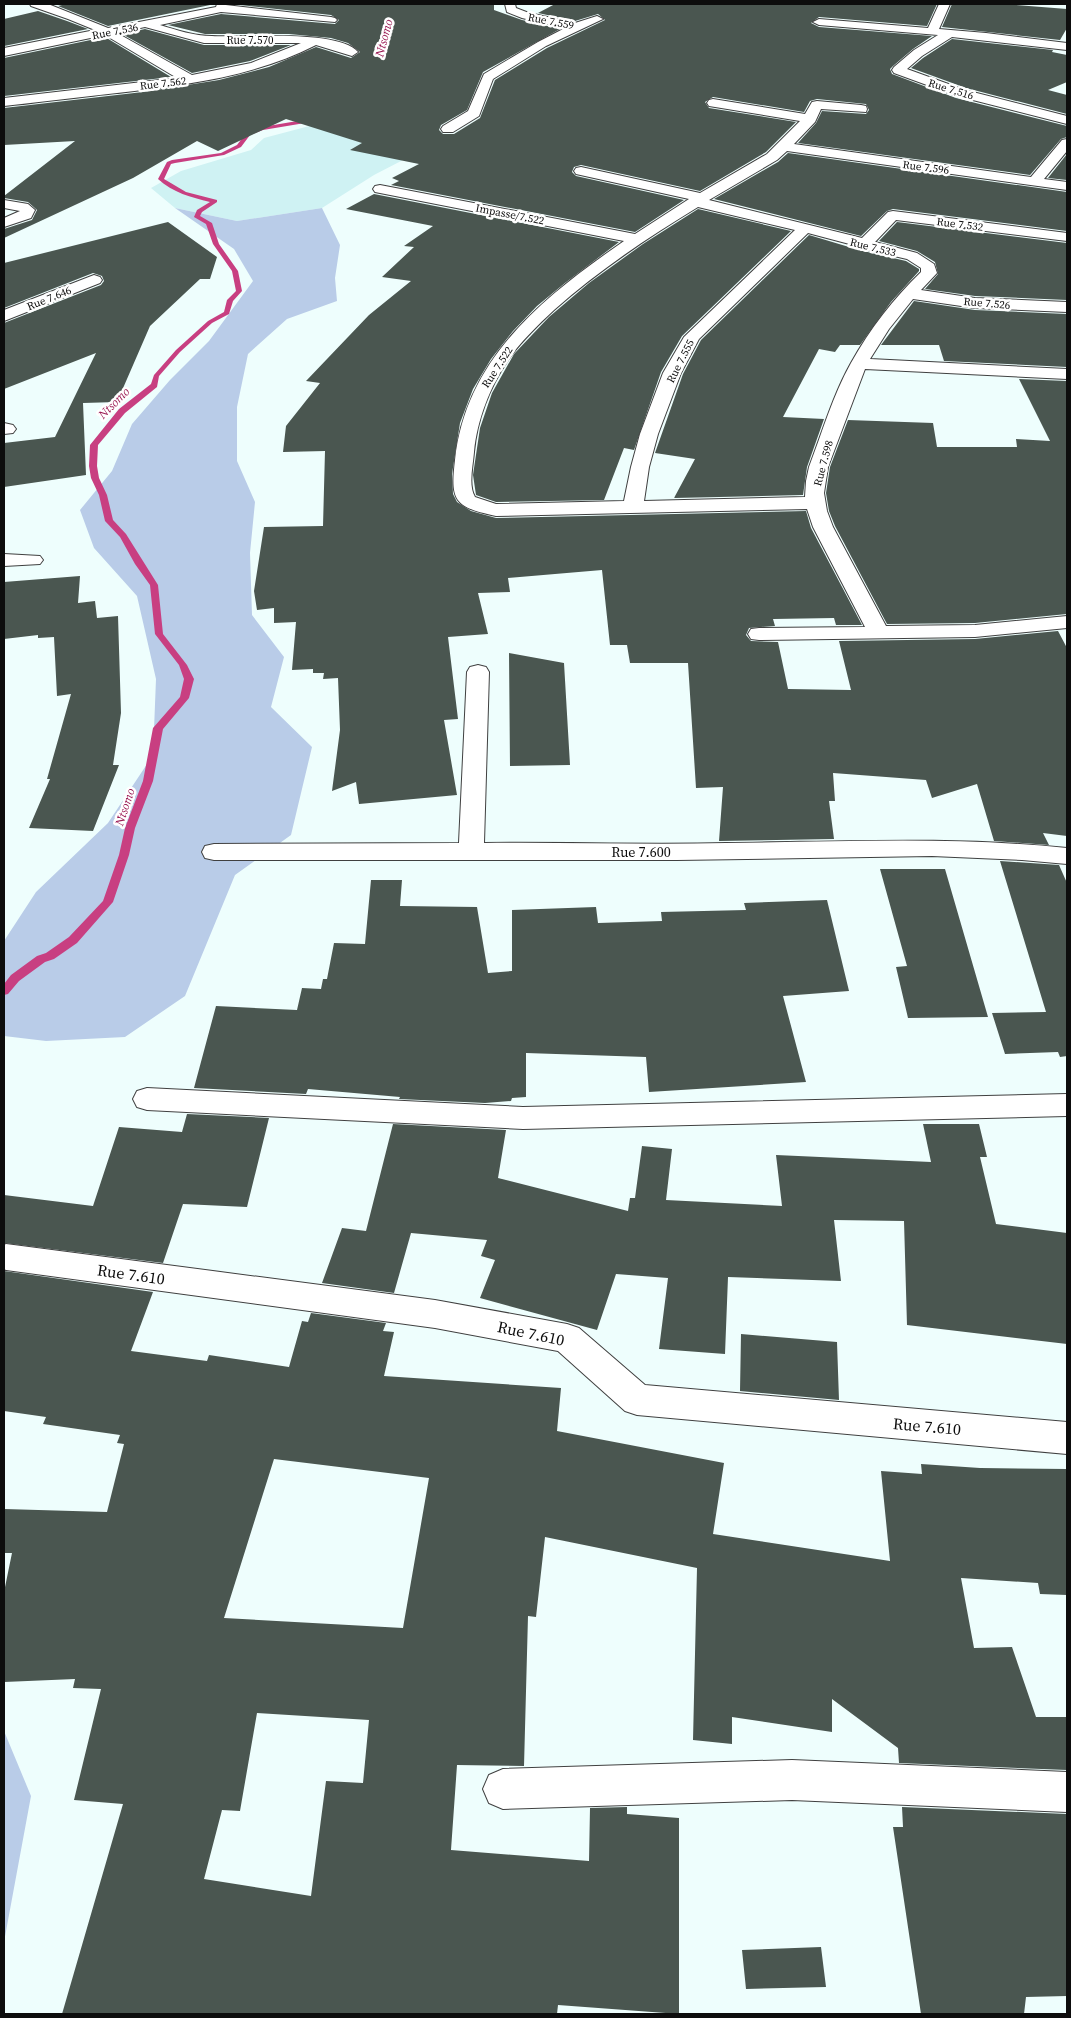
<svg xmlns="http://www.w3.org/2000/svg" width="1071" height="2018" font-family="'Source Serif 4',serif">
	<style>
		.farmland { fill: #cff2f3 }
		.green { fill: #b9cce8 }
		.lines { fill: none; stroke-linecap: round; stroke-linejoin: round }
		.stream { fill: #c83f81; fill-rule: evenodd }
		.building { fill: #4a5650; fill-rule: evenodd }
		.minor-casing { stroke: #404040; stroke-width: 2 }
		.minor { fill: #fff; fill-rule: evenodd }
		.labels { text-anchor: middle; stroke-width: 5; stroke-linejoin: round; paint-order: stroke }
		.far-street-label { font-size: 11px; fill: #0d0d0d; stroke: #fff }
		.far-water-label { font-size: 12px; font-style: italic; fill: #9b1b54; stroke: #fff }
		.street-label { font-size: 14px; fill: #0d0d0d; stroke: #fff }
		.near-street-label { font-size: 16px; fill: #0d0d0d; stroke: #fff }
	</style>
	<rect width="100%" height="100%" fill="#eefefd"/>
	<path class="farmland" d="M317 124 403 160 374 175 322 208 237 221 175 208 151 188 181 171 251 150 264 138Z"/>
	<path class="green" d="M175 208 237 221 322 208 340 245 335 278 337 301 287 319 248 354 237 407V461L255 502 250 553 252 615 284 657 271 707 312 747 291 835 235 875 185 996 125 1037 46 1041 4 1036V941L36 892 108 823 153 755 156 679 137 596 94 548 80 510 112 471 132 424 170 380 209 341 253 281 234 249Z
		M4 1731 31 1796 4 1942Z"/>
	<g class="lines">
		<path class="stream" d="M315 118 317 121 263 130 250 135 241 147 224 155 175 163 171 164 164 179 186 192 217 200V202L202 212 200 216 212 223 219 244 238 271 242 291 233 301 229 314 212 323 180 352 159 376 157 387 125 413 98 445 97 466 99 478 107 495 113 520 126 534 158 585 163 634 187 665 194 679 189 698 163 729 153 781 135 828 129 855 113 902 77 943 54 959 45 962 19 981 8 994 4 995V984L11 975 37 956 46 953 69 937 103 901 119 855 125 828 143 781 153 728 180 697 184 679 179 665 155 634 150 585 135 564 120 537 105 521 99 495 91 478 89 466 90 445 119 409 151 384 154 375 176 350 208 321 224 312 227 300 236 291 232 271 213 244 206 224 194 217 197 210 210 202C191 197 173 193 158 179L167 162 172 160 221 153 237 145 246 133 262 127Z"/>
	</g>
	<path class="building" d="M66 4H215L108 26 58 6Z
		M231 4H494V10L522 20 560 29 483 72 467 110 441 125 439 130 443 134H454L480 118 495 80 547 48 605 20 598 14 575 21 538 13 555 4H937L927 26 819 17 811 23 819 27 932 36 913 49 893 66 890 69 892 74 956 98 1067 126V137L1061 139 1030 175 798 143 816 123 822 111 866 114 869 110 866 104 817 99 810 101 804 112 713 97 705 102 709 108 796 122 766 152 700 191 581 165 574 167 572 172 576 176 684 200 635 232 391 185 399 181 392 178 419 164 350 150 362 143 286 119 218 151 197 141 133 178 4 238V229L32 220 37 210 28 202 4 198V196L75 141 4 145V108L143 92 219 80 269 67 316 47 351 58 360 52 348 43 331 38 289 34H205L168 25 221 14 335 24 339 20 331 15Z
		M952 4H1005L1067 9V28L1060 40 942 27Z
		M38 11 67 21 88 29 4 46V19Z
		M145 29 204 45H291L250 61 192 73 122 34Z
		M105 37 171 77 4 96V58Z
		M952 39 1053 50 1052 52 1067 55V82L1048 90 1067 95V114L966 88 911 68 923 58Z
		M788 153 1067 192V231L893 209 887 211 861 236 714 199 778 162Z
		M1067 154V180L1048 178Z
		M374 194 619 242 565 283 537 306 513 331 491 359 473 389 460 423 452 474 453 494 457 502 471 511 496 518 806 511 811 528 862 625H836L834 618 773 619 775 626 749 628 746 635 751 641 778 642 788 689 851 690 839 641 975 639 1058 631 1067 648V836L1043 833 1049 845 994 841 977 784 932 798 926 780 833 773 835 801H829L834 839 719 841 723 787 696 788 688 663H630L627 645H610L602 570 508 578 510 592 478 593 488 634 448 637 458 719 444 720 457 795 359 804 356 782 332 791 340 730 338 678 323 679 324 673H313V669L292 670 296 622 274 623V608L257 610 254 591 264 527 323 526 325 451 283 452 286 426 320 383 306 381 369 315 411 281 382 277 414 247 404 246 433 226 346 209Z
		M698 209 791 231 682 336 661 372 634 450 624 448 604 500 496 502 476 495 473 475 480 428 492 393 514 354 549 317 589 283 643 244Z
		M168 222 217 257 210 279H200L150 326 117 402 83 403 86 475 4 487V443L55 437 96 353 4 389V323L101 285 104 281 102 276 93 273 4 308V263Z
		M897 222 1067 243V300L975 296 925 289 938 274 935 262 917 251 879 241Z
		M809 235 859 250 906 261 919 269V271L891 302 860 345H840L835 352 819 349 783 417 824 419 807 467 803 495 674 498 695 459 655 453 683 374 701 340Z
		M914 301 975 310 1067 314V367L944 361 939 345H881Z
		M1019 379 1067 381V614L975 623 887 624 835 526 829 511 826 493 830 467 848 420 933 423 937 447H1017L1016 439 1050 441Z
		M80 576 78 603 95 601 97 618 118 616 121 713 113 765H119L93 831 29 828 50 779H47L71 694 57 696 54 637 38 638V635L4 639V582Z
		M509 653 564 663 570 765 510 766Z
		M1000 861 1059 865 1067 883V1056L1060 1057 1058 1052 1005 1054 992 1013 1046 1012Z
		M880 869H945L988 1017 908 1018 896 967 907 966Z
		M371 880H402L400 906 477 907 488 973 512 971V910L596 907 598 923 662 921 661 912 746 910 744 903 827 900 849 991 783 996 806 1082 649 1092 646 1057 526 1053V1097L512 1098 511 1101 485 1103 399 1099 400 1097 308 1089 306 1094 194 1088 216 1006 297 1010 302 988 321 989 323 979H327L334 943 365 944Z
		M187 1114 269 1118 247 1207 183 1204 163 1263 4 1243V1195L93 1206 119 1127 182 1132Z
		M393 1124 506 1130 498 1178 628 1211 630 1198H635L642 1146 672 1149 666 1200 782 1206 776 1155 931 1162 923 1124H979L987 1157H980L996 1224 1067 1233V1344L907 1325 904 1221 834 1220 841 1281 728 1277 725 1354 659 1349 668 1278 616 1274 597 1330 480 1298 495 1260 481 1256 487 1240 411 1233 394 1293 322 1283 342 1228 366 1231Z
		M4 1271 153 1292 131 1351 207 1361 209 1355 289 1367 302 1321 308 1322 311 1313 386 1323 383 1331 394 1332 384 1376 561 1388 557 1431 724 1463 713 1534 890 1561 881 1471 922 1474 921 1464 980 1468 1067 1469V1595L1040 1594 1038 1583 961 1578 974 1648 1012 1647 1036 1717H1067V1770L899 1763 898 1748 832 1699V1732L732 1717V1744L693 1740 697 1568 545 1537 536 1617 528 1616 524 1766 457 1765 451 1850 589 1861 590 1808 627 1807V1814L679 1818V2014L558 2005 557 2014H62L123 1804 74 1800 101 1689 73 1688 75 1679 4 1682V1592L12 1553H4V1509L107 1512 124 1444 117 1443 120 1435 43 1424 46 1417 4 1411ZM274 1459 429 1478 403 1628 224 1618ZM257 1713 369 1720 363 1783 326 1781 311 1896 204 1879 222 1810 240 1811Z
		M741 1334 837 1342 839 1400 740 1391Z
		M902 1807 1067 1814V1996L1026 1997 1024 2014H921L893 1827H903Z
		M821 1947 826 1987 746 1989 742 1950Z"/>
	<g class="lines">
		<g class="minor-casing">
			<path id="minor" d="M30 4H48L108 28 216 7 217 4 331 17 335 18 337 20 335 22 221 12 160 25C177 30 194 36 212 36 243 38 338 29 358 52L352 56 316 45C254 77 185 85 117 93 79 97 42 102 4 106V98L177 78 105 35 4 56V48L95 30 68 19 31 6ZM145 27 204 43H301L251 63 192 75 117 33Z
				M505 4H515L516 8 529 13 575 23 597 16 603 19 546 46 493 79 479 116 453 132H443L441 129 443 126 468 111 484 74 538 42 565 28 522 18 507 12Z
				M939 4H950L939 29 986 33 1067 43V50L952 37 922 56 907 69 965 90 1067 116V124L957 96 894 73 892 70 894 67 914 50 938 35 819 25 813 22 819 19 928 28Z
				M713 99 805 114 812 102 817 101 861 105 866 106 867 109 866 112 821 109 815 122 794 144 1031 177 1062 140 1067 139V151L1044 179 1067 182V190L787 151 777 160 709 200 862 238 888 212 893 211 1067 233V241L896 220 875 242 917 253 934 264 937 273 921 290 975 298 1067 302V312L975 308 913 299 889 329 870 359 1067 369V379L865 369 828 467 824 493 827 511 833 527 886 626 975 625 1067 616V628L975 637 759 640 751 639 748 634 751 629 759 628 865 627 813 527 807 509 496 516C455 507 450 502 455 460 466 357 545 296 624 241L380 193 375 192 373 189 375 186 380 185 635 234 689 199 576 174 574 171 576 168 581 167 700 193 767 154 800 121 709 106 707 103 709 100ZM698 207 795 230 684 337 663 373 640 434 631 467 624 501 496 504 475 497C468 485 473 466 474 452 477 420 490 387 508 360 520 342 538 325 554 310 599 270 647 238 698 207ZM808 233 857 246 859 248 907 259 921 268V272C894 298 870 329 851 363 833 395 822 433 809 467L806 481 805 497 644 501 649 467 658 434 681 373 699 339Z
				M4 200 28 204 35 210 31 218 4 227V218L20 211 4 208Z
				M94 275 100 277 102 280 100 283 4 321V310Z
				M4 423 13 425 16 429 13 433 4 434Z
				M4 554 40 556 43 560 40 564 4 566Z
				M478 665 486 667 489 672 484 843C565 842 645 845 726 843 840 842 953 836 1067 848V864L1022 860 932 856 677 860H214L205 858 202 852 205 846 214 844 459 843 467 672 470 667Z
				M147 1088 523 1107 1067 1094V1116L523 1129 147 1110 137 1107 133 1099 137 1091Z
				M6 1244 435 1300 567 1324 579 1328 645 1385 1067 1422V1454L637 1415 625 1411 558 1351 435 1328 6 1270 4 1269V1245Z
				M792 1760 1067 1772V1812L792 1800 503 1809 489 1803 483 1789 489 1775 503 1769Z"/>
		</g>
		<use href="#minor" class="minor"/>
	</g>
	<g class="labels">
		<g class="far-street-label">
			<text transform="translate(551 21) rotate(11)" y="4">Rue 7.559</text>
			<text transform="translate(115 31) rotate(-11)" y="4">Rue 7.536</text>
			<text x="250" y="44">Rue 7.570</text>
			<text transform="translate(163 83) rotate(-7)" y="4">Rue 7.562</text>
			<text transform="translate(951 89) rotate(17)" y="4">Rue 7.516</text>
			<text transform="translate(926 167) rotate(7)" y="4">Rue 7.596</text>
			<text transform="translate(510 214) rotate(11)" y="4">Impasse/7.522</text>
			<text transform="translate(960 224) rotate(7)" y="4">Rue 7.532</text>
			<text transform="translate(873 247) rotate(14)" y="4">Rue 7.533</text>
			<text transform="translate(49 298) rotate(-22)" y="4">Rue 7.646</text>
			<text transform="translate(987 303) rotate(5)" y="4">Rue 7.526</text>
			<text transform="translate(680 361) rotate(-63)" y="4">Rue 7.555</text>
			<text transform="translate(497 367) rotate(-57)" y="4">Rue 7.522</text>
			<text transform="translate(823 463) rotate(-75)" y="4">Rue 7.598</text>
		</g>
		<g class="far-water-label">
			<text transform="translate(384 38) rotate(-75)" y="4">Ntsomo</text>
			<text transform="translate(114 403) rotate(-45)" y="4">Ntsomo</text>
			<text transform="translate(125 807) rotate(-72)" y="4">Ntsomo</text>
		</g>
		<g class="street-label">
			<text x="641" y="857">Rue 7.600</text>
		</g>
		<g class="near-street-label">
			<text transform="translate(131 1274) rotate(8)" y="6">Rue 7.610</text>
			<text transform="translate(531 1333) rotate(12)" y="6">Rue 7.610</text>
			<text transform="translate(927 1426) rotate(5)" y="6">Rue 7.610</text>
		</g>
	</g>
	<rect width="1071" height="2018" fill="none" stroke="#0d0d0d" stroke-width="10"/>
</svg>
